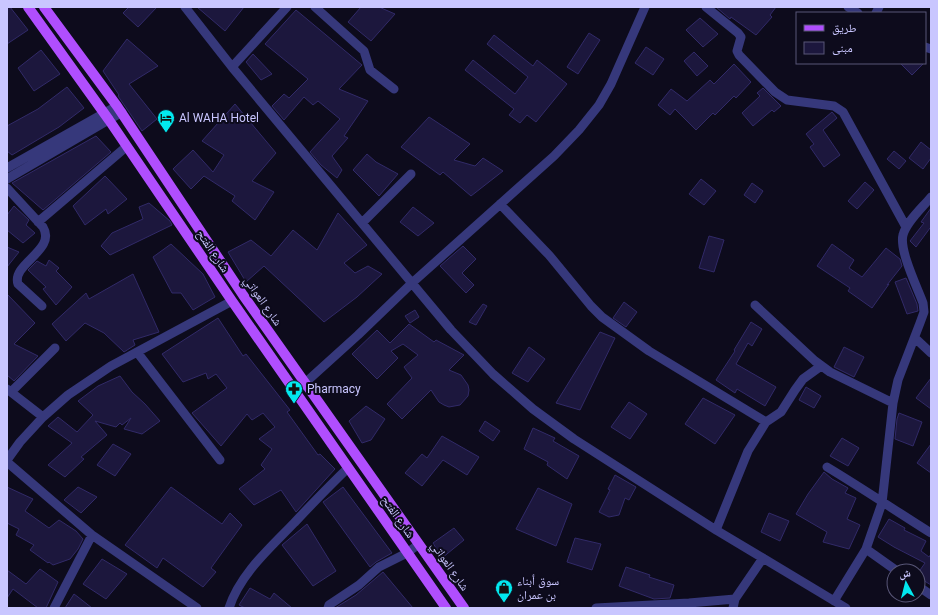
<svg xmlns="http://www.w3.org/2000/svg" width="938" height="615" font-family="Roboto,'Noto Naskh Arabic',sans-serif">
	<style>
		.building { fill: #1c173d; stroke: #312a68 }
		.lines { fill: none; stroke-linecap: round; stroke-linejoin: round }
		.minor { stroke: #36387b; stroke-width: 9 }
		.major { stroke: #b04efe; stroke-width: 10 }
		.labels { text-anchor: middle; stroke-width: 4; stroke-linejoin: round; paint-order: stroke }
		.poi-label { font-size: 12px; fill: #c9c6ff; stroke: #0d0b1c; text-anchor: start }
		.street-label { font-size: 12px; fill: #c9c6ff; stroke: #0d0b1c }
	</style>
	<rect width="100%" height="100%" fill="#0d0b1c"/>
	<path class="building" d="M7 7H10L28 30 7 44Z
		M129 7H157L138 27 123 13Z
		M197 7H244L225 31Z
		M361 7H379L395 14 371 41 348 22Z
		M716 7H776L770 15 772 17 756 35 731 17 730 19Z
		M296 10 362 65 339 89 368 101 344 136 348 138 332 156 342 170 337 178 321 165 310 152 340 119 318 101 313 105 304 97 284 120 272 106 284 94 289 98 308 79 265 44Z
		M700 18 718 34 703 47 686 30Z
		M589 33 600 40 578 74 567 67Z
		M494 35 533 66 537 60 567 84 536 122 527 115 520 123 509 115 514 109 465 70 473 60 515 94 528 77 487 44Z
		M127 39 158 66 129 84 157 119 142 131 118 96 119 95 103 71Z
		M646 47 664 59 653 75 635 63Z
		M41 50 60 74 34 91 18 68Z
		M694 52 708 66 697 76 684 61Z
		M253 54 272 74 261 80 246 62Z
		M900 63H924L912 75Z
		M734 64 751 82 736 98 734 96 715 115 713 113 696 130 675 109 670 115 658 105 671 89 687 101 710 80 714 84Z
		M67 87 84 108 59 127 12 155 7 151V126L38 109Z
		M763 88 781 106 774 112 772 110 753 126 742 113 760 96 757 93Z
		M235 104 276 153 252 181 274 192 255 220 232 201 235 196 204 176 191 189 173 169 193 150 213 172 224 155 202 141Z
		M832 112 837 118 823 130 840 155 824 167 810 147 814 144 806 134Z
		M429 117 470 144 454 160 475 166 483 158 503 171 471 196 443 172 440 175 401 147Z
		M96 136 111 152 43 210 12 183Z
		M921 142 931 150V158L923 169 909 158Z
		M894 151 906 161 899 169 887 159Z
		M367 154 376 162 398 174 379 196 353 170Z
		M105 176 127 199 108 214 106 209 85 225 73 206Z
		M701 179 716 191 704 205 689 194Z
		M865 182 874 190 857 209 848 201Z
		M752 183 763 191 755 203 744 195Z
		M149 203 170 221 172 225 110 255 101 246 112 233 143 219 139 207Z
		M14 206 29 220 26 225 35 233 23 243 7 230V215Z
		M413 207 434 223 418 236 400 222Z
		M931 208V229L930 228 916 247 910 241 924 223 921 222Z
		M338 213 367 245 344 263 355 273 368 266 382 274 357 297 324 322 264 266 246 282 228 252 251 240 271 256 293 230 317 250Z
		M709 236 724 240 714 272 699 268Z
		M171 244 203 274 215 297 193 310 181 293H172L153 257Z
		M832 244 854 260 849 268 862 277 886 248 900 259 902 266 887 285 889 284 872 308 848 291 850 288 817 266Z
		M463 246 476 259 462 273 474 285 466 293 440 266Z
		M7 247 19 252 7 267Z
		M49 260 59 268 56 271 72 287 56 305 43 289 46 287 28 270 37 261 46 266Z
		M133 274 159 332 133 340 135 345 124 352 104 333 85 323 66 341 52 324 86 293 89 299Z
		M906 278 917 304 918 311 907 314 895 282Z
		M7 294 35 323 14 344 38 356 14 381 7 375Z
		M624 302 637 312 626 327 613 318Z
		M483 304 487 306 476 325 469 322Z
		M415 310 419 317 410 323 405 316Z
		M218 318 243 356 246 354 290 410 287 412 318 455 320 454 335 469 296 512 281 490 254 505 239 489 265 469 261 465 272 449 259 439 275 427 263 413 252 420 247 414 221 446 192 413 227 388 216 374 208 379 206 373 183 382 162 354Z
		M751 322 762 329 752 346 748 343 736 364 776 387 765 406 737 389 735 393 716 380 735 351 734 350Z
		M409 324 434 342 436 340 464 355 449 370 461 375 468 385 469 390 468 396 460 405 449 407 444 405 439 402 431 390 402 419 387 404 412 378 404 367 418 355 403 344 391 351 398 358 377 379 352 354 377 330 390 343Z
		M600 332 615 338 580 410 556 403Z
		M529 347 545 359 528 382 512 373Z
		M844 347 864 357 854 377 834 367Z
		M120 376 132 392 145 404 160 421 142 434 124 429 131 418 122 425 120 423 116 427 95 421 107 435 81 457 84 459 65 477 48 465 72 443 48 426 58 417 77 432 93 415 78 401 98 386Z
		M931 378V409L916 398Z
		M806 387 821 396 814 408 799 400Z
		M703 398 735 415 715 444 685 424Z
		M629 402 647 414 630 439 611 427Z
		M366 406 385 419 371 440 362 443 349 421Z
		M899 413 922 422 913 446 895 439 897 419Z
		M485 421 500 431 493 441 479 431Z
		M533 428 555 438 553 441 579 456 567 479 547 465 548 462 524 449Z
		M442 436 479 457 467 475 443 460 422 486 405 473 422 454 427 458Z
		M842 438 859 448 848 466 830 456Z
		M113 444 131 454 115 476 97 465Z
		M931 444V473L917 463Z
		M824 472 832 479 848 488 845 493 856 498 847 519 860 525 849 549 823 542 827 532 796 514 808 494Z
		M615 475 636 487 629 500 625 498 619 515 609 517 599 512 610 490 608 489Z
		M7 487 33 499 25 511 49 528 59 520 76 531 83 539 78 549 70 559 53 565 49 562 48 563 30 550 34 545 16 535 19 529 7 523Z
		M78 487 97 497 81 513 64 500Z
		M171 487 222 524 230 513 242 525 211 568 216 572 203 587 163 558 157 568 125 545Z
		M343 487 392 553 376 562 370 567 323 502Z
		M538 488 572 504 556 546 516 529Z
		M769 513 789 521 780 541 761 532Z
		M889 519 905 528 904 530 926 541 921 551 929 557 931 554V585L918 577V573L925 563 894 547 878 537Z
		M307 524 336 571 313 586 282 545Z
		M454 528 464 540 442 558 433 543Z
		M575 538 601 544 592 570 567 562Z
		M102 559 127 574 106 599 83 584Z
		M626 567 650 575 649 577 674 585 670 598 654 599 619 586Z
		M40 569 58 582 46 608H38L13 589 7 598V570L26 584Z
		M383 572 413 608H335L356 595Z
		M250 588 270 599 274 593 292 608H245L239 605Z
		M74 594 78 597 92 608H65Z"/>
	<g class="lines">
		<path class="minor" d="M185 7 232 67 451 330 493 374 533 409 574 439 716 530 846 608
			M315 7 364 51 370 70 394 89
			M706 7 738 33 741 37 737 51 739 55 775 92 787 100 834 106 843 112 906 227
			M848 7 858 13
			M876 13 879 7
			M925 47 931 49
			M232 67 287 7
			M7 168 117 106
			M7 179 122 112
			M7 188 43 227C57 250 11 264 18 284L42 306
			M500 204 549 255 591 306 602 317 649 351 766 422
			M38 222 126 147
			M362 223 411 174
			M755 305 815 361 830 372 893 403
			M915 338 931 353
			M137 352 220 460
			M7 389 43 417
			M11 392 55 348
			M295 392 358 335 412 283 554 156 579 130 599 105 611 84 645 7
			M7 460 20 442 43 417 68 395 111 366 232 301
			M7 462 92 535 197 608
			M827 467C862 488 896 511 931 533
			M716 530 748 451 766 422 781 412 795 390 803 379 821 366
			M866 549 897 571
			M918 586 931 595
			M834 601 866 549 882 503 893 403 898 380 920 323 924 312 923 303C917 287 899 250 903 235 906 222 923 207 931 197
			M54 608 92 535
			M229 608C240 574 270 548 294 523 312 504 329 486 348 468
			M328 608 329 605 359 585 379 567 407 553 419 544
			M596 608 689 603 735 599
			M733 608 735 599 763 558"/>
		<path class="major" d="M28 7 109 120 232 301 446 608
			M44 7 117 106 243 295 464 608"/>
	</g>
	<defs>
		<g id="hotel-pin" transform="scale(0.9)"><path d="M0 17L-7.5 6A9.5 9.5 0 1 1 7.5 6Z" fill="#02e8ef" stroke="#0d0b1c"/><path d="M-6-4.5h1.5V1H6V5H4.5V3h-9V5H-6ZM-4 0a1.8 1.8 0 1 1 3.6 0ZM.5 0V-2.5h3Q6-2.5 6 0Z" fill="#111"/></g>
		<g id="pharmacy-pin" transform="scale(0.9)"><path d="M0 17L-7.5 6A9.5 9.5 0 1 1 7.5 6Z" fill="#02e8ef" stroke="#0d0b1c"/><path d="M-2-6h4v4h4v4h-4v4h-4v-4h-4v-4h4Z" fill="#111"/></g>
		<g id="shop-pin" transform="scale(0.9)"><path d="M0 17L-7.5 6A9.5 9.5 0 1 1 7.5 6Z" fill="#02e8ef" stroke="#0d0b1c"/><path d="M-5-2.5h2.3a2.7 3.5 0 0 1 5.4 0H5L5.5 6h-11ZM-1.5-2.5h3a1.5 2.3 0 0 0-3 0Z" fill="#111"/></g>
	</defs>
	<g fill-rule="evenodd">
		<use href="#hotel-pin" x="166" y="118"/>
		<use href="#pharmacy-pin" x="294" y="389"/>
		<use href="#shop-pin" x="504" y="588"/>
	</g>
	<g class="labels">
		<g class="poi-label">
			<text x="179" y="122">Al WAHA Hotel</text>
			<text x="307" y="393">Pharmacy</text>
			<text x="517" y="585">سوق أبناء<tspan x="517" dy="14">بن عمران</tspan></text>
		</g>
		<g class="street-label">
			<text transform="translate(213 251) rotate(56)" y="4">شارع الفتح</text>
			<text transform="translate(263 301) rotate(55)" y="4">شارع العواتي</text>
			<text transform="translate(398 517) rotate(55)" y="4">شارع الفتح</text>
			<text transform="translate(450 566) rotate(55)" y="4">شارع العواتي</text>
		</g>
	</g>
	<rect width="938" height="615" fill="none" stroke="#c9c6ff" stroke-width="16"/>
	<rect x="796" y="12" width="130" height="52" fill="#0d0b1c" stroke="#585677"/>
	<rect x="804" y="25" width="20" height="6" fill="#b04efe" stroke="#585677"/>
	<text x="832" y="32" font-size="12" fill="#c9c6ff">طريق</text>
	<rect x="804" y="42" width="20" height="12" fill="#1c173d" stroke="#585677"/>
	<text x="832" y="52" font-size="12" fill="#c9c6ff">مبنى</text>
	<g transform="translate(906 583) rotate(353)"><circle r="19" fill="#0d0b1c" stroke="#585677"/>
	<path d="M0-3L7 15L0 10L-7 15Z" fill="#02e8ef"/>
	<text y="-6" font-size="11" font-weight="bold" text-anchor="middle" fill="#c9c6ff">ش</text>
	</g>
</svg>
